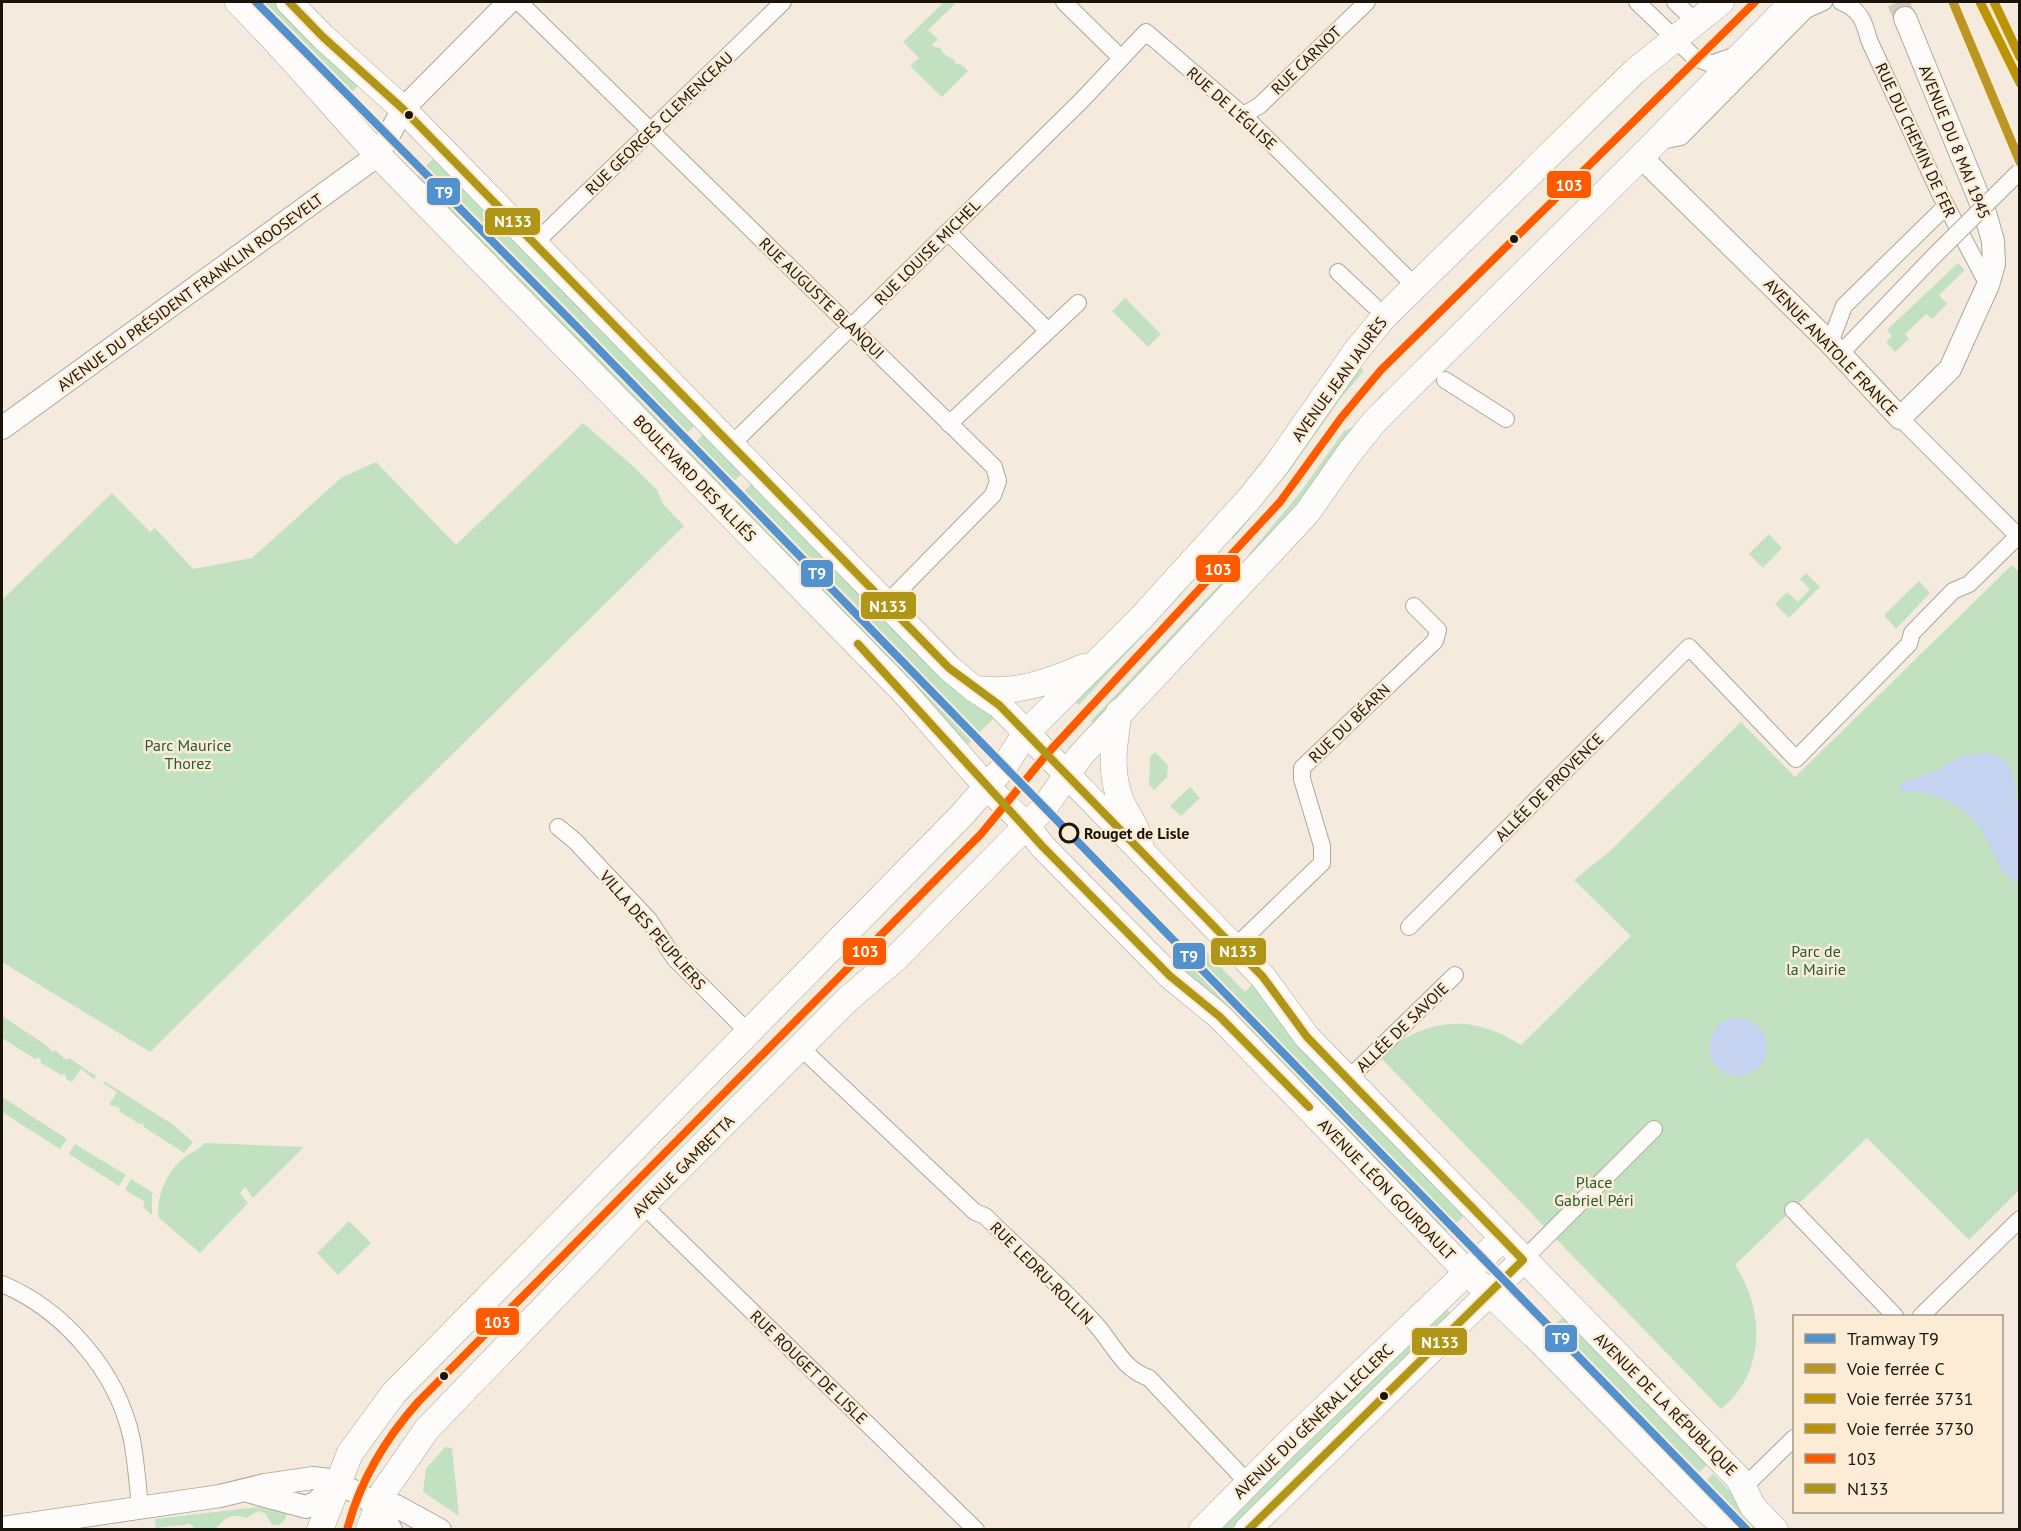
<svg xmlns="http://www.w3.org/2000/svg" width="2021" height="1531" font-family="'PT Sans',sans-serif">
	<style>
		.green { fill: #c1e1c1 }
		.water { fill: #c6d4f1 }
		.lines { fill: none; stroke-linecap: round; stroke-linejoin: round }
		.secondary-tunnel { stroke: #d3cbbe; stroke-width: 22; stroke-dasharray: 22 11; stroke-linecap: butt }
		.street-casing { stroke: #ada69b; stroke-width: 18 }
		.secondary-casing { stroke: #ada69b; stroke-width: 24 }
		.primary-casing { stroke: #ada69b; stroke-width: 27 }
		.street { stroke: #fdfcfa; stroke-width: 16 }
		.secondary { stroke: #fdfcfa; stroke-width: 22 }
		.primary { stroke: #fdfcfa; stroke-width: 26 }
		.street-bridge-casing { stroke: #ada69b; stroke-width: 18; stroke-linecap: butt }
		.street-bridge { stroke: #fdfcfa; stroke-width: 16 }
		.bus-1-casing { stroke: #fdecd5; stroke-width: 12 }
		.bus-2-casing { stroke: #fdecd5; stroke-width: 12 }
		.bus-1 { stroke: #ff5a00; stroke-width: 8 }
		.bus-2 { stroke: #af9616; stroke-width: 8 }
		.rail-1-casing { stroke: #fdecd5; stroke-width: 14 }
		.rail-2-casing { stroke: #fdecd5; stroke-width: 14 }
		.rail-3-casing { stroke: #fdecd5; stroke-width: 14 }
		.rail-1 { stroke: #bb9622; stroke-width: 9 }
		.rail-2 { stroke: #bc9402; stroke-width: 9 }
		.rail-3 { stroke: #bc9402; stroke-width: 9 }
		.tram-1-casing { stroke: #fdecd5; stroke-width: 12 }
		.tram-1 { stroke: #5291ce; stroke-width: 8 }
		.bus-dot { fill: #1b140a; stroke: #fdecd5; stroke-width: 2 }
		.stop-dot { fill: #fdecd5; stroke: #1b140a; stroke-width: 3 }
		.labels { text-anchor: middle; stroke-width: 5; stroke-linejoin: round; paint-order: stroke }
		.street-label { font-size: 16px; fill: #1b140a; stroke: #fdecd5 }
		.park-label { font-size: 16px; fill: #225d37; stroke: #fdecd5 }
		.stop-label { font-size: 16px; font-weight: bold; fill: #1b140a; stroke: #fdecd5; text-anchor: start }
		.line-badge { stroke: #fdecd5; stroke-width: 2 }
		.badge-label { font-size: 16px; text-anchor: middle; font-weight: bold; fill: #fff }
	</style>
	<rect width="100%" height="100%" fill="#f4ebde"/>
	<path class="green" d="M252 2H275L358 86 346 98Z
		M944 2 955 4 928 30 938 39 931 46 940 48 944 54 956 61 954 63 962 65 968 71 942 97 910 66 919 58 903 42Z
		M436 156 697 423 675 445 415 177Z
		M1958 263 1965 270 1939 295 1947 304 1932 319 1926 314 1905 334 1909 339 1895 352 1886 342 1892 336 1887 330Z
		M1125 298 1161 334 1148 347 1112 311Z
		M1358 365 1364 371 1341 398 1291 469 1233 539 1229 536Z
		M1383 392 1388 396 1298 509 1253 558 1249 554 1299 494 1344 431 1356 426Z
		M583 423 634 467 657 490 663 504 684 526 150 1052 2 962V600L112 493 150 532 155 528 193 569 252 558 341 478 376 462 456 545Z
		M705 433 744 471 723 493 685 453Z
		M753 482 995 717 968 744 733 503Z
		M1769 534 1782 548 1763 568 1749 554Z
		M1219 548 1222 550 1079 705 1074 701Z
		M1238 565 1241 569 1095 725 1091 721Z
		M2012 565 2019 572V1190L1969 1240 1867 1138 1735 1265C1765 1310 1766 1373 1721 1409L1379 1056C1425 1019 1470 1012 1521 1045L1631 936 1574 880 1610 851 1741 722 1795 777Z
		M1806 573 1820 587 1789 618 1775 604 1787 592 1798 602 1810 589 1800 579Z
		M1919 581 1930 593 1896 629 1884 615Z
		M1155 752 1168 765 1167 777 1154 790 1149 784 1150 757Z
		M1190 787 1200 798 1181 816 1170 806Z
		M1204 950 1245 992 1254 983 1265 995 1277 1017 1467 1213 1445 1233 1205 987 1180 974Z
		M2 1016 46 1045 53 1052 55 1050 66 1060 69 1058 96 1076 94 1079 81 1069 72 1082 66 1079 65 1074 61 1075 41 1063 40 1058 35 1059 2 1038Z
		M104 1081 172 1124 193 1142 184 1153 144 1127 143 1123 140 1124 120 1112 119 1107 109 1105 117 1092 103 1083Z
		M2 1097 67 1139 60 1149 2 1112Z
		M205 1143 304 1147 253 1198 245 1187 240 1193 248 1203 200 1253 159 1218C155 1198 168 1169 185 1157 192 1152 198 1150 205 1143Z
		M75 1144 126 1175 119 1186 69 1154Z
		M131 1179 152 1192V1215L143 1207 145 1202 125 1190Z
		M349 1221 371 1243 338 1275 317 1253Z
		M1444 1307 1451 1313 1231 1529 1217 1530Z
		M1566 1314 1709 1463 1688 1483 1544 1336Z
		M445 1447 452 1448 459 1516 423 1492 426 1469Z
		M1713 1474 1767 1529H1740L1699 1488Z
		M258 1507 287 1513 285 1520 279 1525H272L266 1514 259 1511 246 1518C233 1512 223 1519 215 1530L196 1529 190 1524 156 1528 155 1519Z"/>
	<path class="water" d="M1988 753C2021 760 2009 784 2020 808L2019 884C2002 875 1996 860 1989 844 1972 807 1940 792 1902 791L1899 788 1903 782 1929 774 1962 756Z
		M1709 1047a29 29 0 1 1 58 0a29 29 0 1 1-58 0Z"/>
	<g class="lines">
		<path class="secondary-tunnel" d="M1898 2 1905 18"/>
		<g class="street-casing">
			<path id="street" d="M519 2 994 467 998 481 993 495 886 604
				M1064 2 1121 58
				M1637 2 1695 58 1711 64 1736 55
				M1675 2 1697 23
				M1841 2C1860 9 1864 21 1869 40L1940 194 1988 285
				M1243 115 1259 106 1367 2
				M1657 142 1681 137 1806 10 1824 2
				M948 232 1048 331
				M534 244 783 2
				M1338 272 1373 305
				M1830 343 1844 306 1946 206
				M1840 354 1935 255
				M1445 380 1506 419
				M1900 418 2020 538
				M949 424 1078 303
				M731 445 1082 100 1146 32 1243 115 1414 285
				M558 827 575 841 649 920 675 959 749 1033
				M1409 927 1689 647 1796 759 1909 644 1912 633 1953 591 1969 584 2018 536
				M1233 949 1322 863V846L1302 779V768L1435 641 1438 630 1414 606
				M800 1047 975 1212 985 1216C1022 1253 1064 1288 1098 1327 1115 1347 1123 1369 1149 1378L1248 1483
				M1348 1079 1455 975
				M643 1205 976 1530
				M1793 1210 1895 1316
				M1523 1260 1654 1129
				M2 1284C64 1310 118 1372 132 1440 136 1462 138 1485 140 1508
				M1921 1316 2020 1219
				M1745 1486 1794 1438"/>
		</g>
		<g class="secondary-casing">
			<path id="secondary" d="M1641 157 1830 343 1900 418 1950 369 1988 285 1994 264 1993 241 1985 213 1905 18
				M2 428 378 155 403 109 509 2
				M251 1492 306 1507 315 1503 336 1485
				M377 1506H396L440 1530
				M2 1528 220 1496 265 1485 313 1478 329 1480 358 1493 377 1506 391 1530"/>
		</g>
		<g class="primary-casing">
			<path id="primary" d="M238 2C287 51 331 104 378 155L904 692 987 787 1026 825 1043 847 1170 976 1219 1016 1467 1272 1535 1336 1707 1511 1731 1530
				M289 2 323 37 403 109 949 668 973 688 999 705 1047 754 1263 977 1307 1037 1739 1479 1753 1507 1775 1530
				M975 689C1015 694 1047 683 1084 667
				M1119 712C1114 743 1109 772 1121 801 1130 821 1138 826 1141 849
				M320 1530 350 1453 394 1393 961 816 1004 767 1025 734 1141 618 1249 499 1277 464 1356 351 1384 317 1635 71 1721 2
				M369 1530 382 1494 427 1429 643 1205 848 999 895 959 1044 808 1080 756 1307 513 1350 452 1375 421 1641 157 1793 2
				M1202 1530 1289 1442 1503 1238
				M1247 1530 1523 1260"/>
		</g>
		<use href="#street" class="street"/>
		<use href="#secondary" class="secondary"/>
		<use href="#primary" class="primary"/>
		<g class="street-bridge-casing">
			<path id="street-bridge" d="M1935 255 2020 171"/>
		</g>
		<use href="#street-bridge" class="street-bridge"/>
		<g class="bus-1-casing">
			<path id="bus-1" d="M347 1530C360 1480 385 1439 419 1401L981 834 1047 754 1280 502 1341 418 1381 370 1755 2"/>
		</g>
		<g class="bus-2-casing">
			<path id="bus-2" d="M289 2 323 37 403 109 949 668 999 705 1263 977 1307 1037 1523 1260 1248 1530
				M858 644 1043 847 1170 976 1219 1016 1309 1107"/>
		</g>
		<use href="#bus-1" class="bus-1"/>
		<use href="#bus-2" class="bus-2"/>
		<g class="rail-1-casing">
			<path id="rail-1" d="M1953 2 2020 162"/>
		</g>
		<g class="rail-2-casing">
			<path id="rail-2" d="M1994 2 2020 57"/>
		</g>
		<g class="rail-3-casing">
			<path id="rail-3" d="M1980 2 2020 83"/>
		</g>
		<use href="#rail-1" class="rail-1"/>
		<use href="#rail-2" class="rail-2"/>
		<use href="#rail-3" class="rail-3"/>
		<g class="tram-1-casing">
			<path id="tram-1" d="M256 2 580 330 1747 1530"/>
		</g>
		<use href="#tram-1" class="tram-1"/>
	</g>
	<g class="bus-dot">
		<circle cx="409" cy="115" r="5"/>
		<circle cx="1514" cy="239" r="5"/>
		<circle cx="444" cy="1376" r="5"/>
		<circle cx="1384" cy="1396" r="5"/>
	</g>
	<circle class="stop-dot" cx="1069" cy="833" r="9"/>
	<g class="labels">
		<g class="street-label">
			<text transform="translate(1306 60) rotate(-44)" y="6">RUE CARNOT</text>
			<text transform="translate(1232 108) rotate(42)" y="6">RUE DE L'ÉGLISE</text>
			<text transform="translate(659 123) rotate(-44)" y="6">RUE GEORGES CLEMENCEAU</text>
			<text transform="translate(1916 140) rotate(65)" y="6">RUE DU CHEMIN DE FER</text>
			<text transform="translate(1955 142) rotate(68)" y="6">AVENUE DU 8 MAI 1945</text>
			<text transform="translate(927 252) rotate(-45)" y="6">RUE LOUISE MICHEL</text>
			<text transform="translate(190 292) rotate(-36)" y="6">AVENUE DU PRÉSIDENT FRANKLIN ROOSEVELT</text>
			<text transform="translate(822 298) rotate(44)" y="6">RUE AUGUSTE BLANQUI</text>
			<text transform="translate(1831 347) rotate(46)" y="6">AVENUE ANATOLE FRANCE</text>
			<text transform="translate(1339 379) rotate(-54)" y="6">AVENUE JEAN JAURÈS</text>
			<text transform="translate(695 478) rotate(46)" y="6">BOULEVARD DES ALLIÉS</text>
			<text transform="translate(1349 723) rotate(-44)" y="6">RUE DU BÉARN</text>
			<text transform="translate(1549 787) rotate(-45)" y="6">ALLÉE DE PROVENCE</text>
			<text transform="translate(653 930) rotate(49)" y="6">VILLA DES PEUPLIERS</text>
			<text transform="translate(1402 1027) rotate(-44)" y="6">ALLÉE DE SAVOIE</text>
			<text transform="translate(683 1166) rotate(-45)" y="6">AVENUE GAMBETTA</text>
			<text transform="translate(1387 1189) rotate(46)" y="6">AVENUE LÉON GOURDAULT</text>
			<text transform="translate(1042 1273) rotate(45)" y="6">RUE LEDRU-ROLLIN</text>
			<text transform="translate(809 1367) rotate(44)" y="6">RUE ROUGET DE LISLE</text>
			<text transform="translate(1666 1404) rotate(45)" y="6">AVENUE DE LA RÉPUBLIQUE</text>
			<text transform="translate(1313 1421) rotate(-44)" y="6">AVENUE DU GÉNÉRAL LECLERC</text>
		</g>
		<g class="park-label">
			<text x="188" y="751">Parc Maurice<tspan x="188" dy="18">Thorez</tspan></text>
			<text x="1816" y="957">Parc de<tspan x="1816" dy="18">la Mairie</tspan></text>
			<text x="1594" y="1188">Place<tspan x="1594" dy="18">Gabriel Péri</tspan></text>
		</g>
		<g class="stop-label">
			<text x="1084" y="839">Rouget de Lisle</text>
		</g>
	</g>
	<g class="line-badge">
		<rect x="1546" y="170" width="46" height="29" rx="6" fill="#ff5a00"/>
		<rect x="426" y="177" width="35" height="29" rx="6" fill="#5291ce"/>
		<rect x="484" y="207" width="57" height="29" rx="6" fill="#af9616"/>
		<rect x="1195" y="554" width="46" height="29" rx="6" fill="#ff5a00"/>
		<rect x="800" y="559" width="34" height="29" rx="6" fill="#5291ce"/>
		<rect x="860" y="591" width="57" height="29" rx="6" fill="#af9616"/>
		<rect x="1210" y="937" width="57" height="29" rx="6" fill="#af9616"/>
		<rect x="842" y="937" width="45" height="29" rx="6" fill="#ff5a00"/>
		<rect x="1172" y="942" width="34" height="28" rx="6" fill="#5291ce"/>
		<rect x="475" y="1307" width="45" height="29" rx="6" fill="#ff5a00"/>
		<rect x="1544" y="1324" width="34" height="29" rx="6" fill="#5291ce"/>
		<rect x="1411" y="1327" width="57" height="29" rx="6" fill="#af9616"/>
	</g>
	<g class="badge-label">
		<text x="1569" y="191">103</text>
		<text x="444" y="198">T9</text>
		<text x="513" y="227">N133</text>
		<text x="1218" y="575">103</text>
		<text x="817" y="579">T9</text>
		<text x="888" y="612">N133</text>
		<text x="1238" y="957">N133</text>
		<text x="865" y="957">103</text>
		<text x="1189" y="962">T9</text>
		<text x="497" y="1328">103</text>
		<text x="1561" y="1344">T9</text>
		<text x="1440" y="1348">N133</text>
	</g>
	<rect width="2021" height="1531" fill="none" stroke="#1b140a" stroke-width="6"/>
	<rect x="1793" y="1315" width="210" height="198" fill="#fdecd5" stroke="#a39684" stroke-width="1.5"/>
	<rect x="1805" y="1334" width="30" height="9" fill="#5291ce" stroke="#a39684" stroke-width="1.5"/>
	<text x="1847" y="1345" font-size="18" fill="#1b140a">Tramway T9</text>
	<rect x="1805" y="1364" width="30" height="9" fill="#bb9622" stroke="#a39684" stroke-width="1.5"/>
	<text x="1847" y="1375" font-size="18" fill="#1b140a">Voie ferrée C</text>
	<rect x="1805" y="1394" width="30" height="9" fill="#bc9402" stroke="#a39684" stroke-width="1.5"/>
	<text x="1847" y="1405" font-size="18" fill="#1b140a">Voie ferrée 3731</text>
	<rect x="1805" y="1424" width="30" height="9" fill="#bc9402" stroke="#a39684" stroke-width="1.5"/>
	<text x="1847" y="1435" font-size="18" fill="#1b140a">Voie ferrée 3730</text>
	<rect x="1805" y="1454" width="30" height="9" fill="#ff5a00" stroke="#a39684" stroke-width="1.5"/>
	<text x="1847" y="1465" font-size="18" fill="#1b140a">103</text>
	<rect x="1805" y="1484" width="30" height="9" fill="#af9616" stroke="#a39684" stroke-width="1.5"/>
	<text x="1847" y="1495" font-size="18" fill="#1b140a">N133</text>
</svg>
